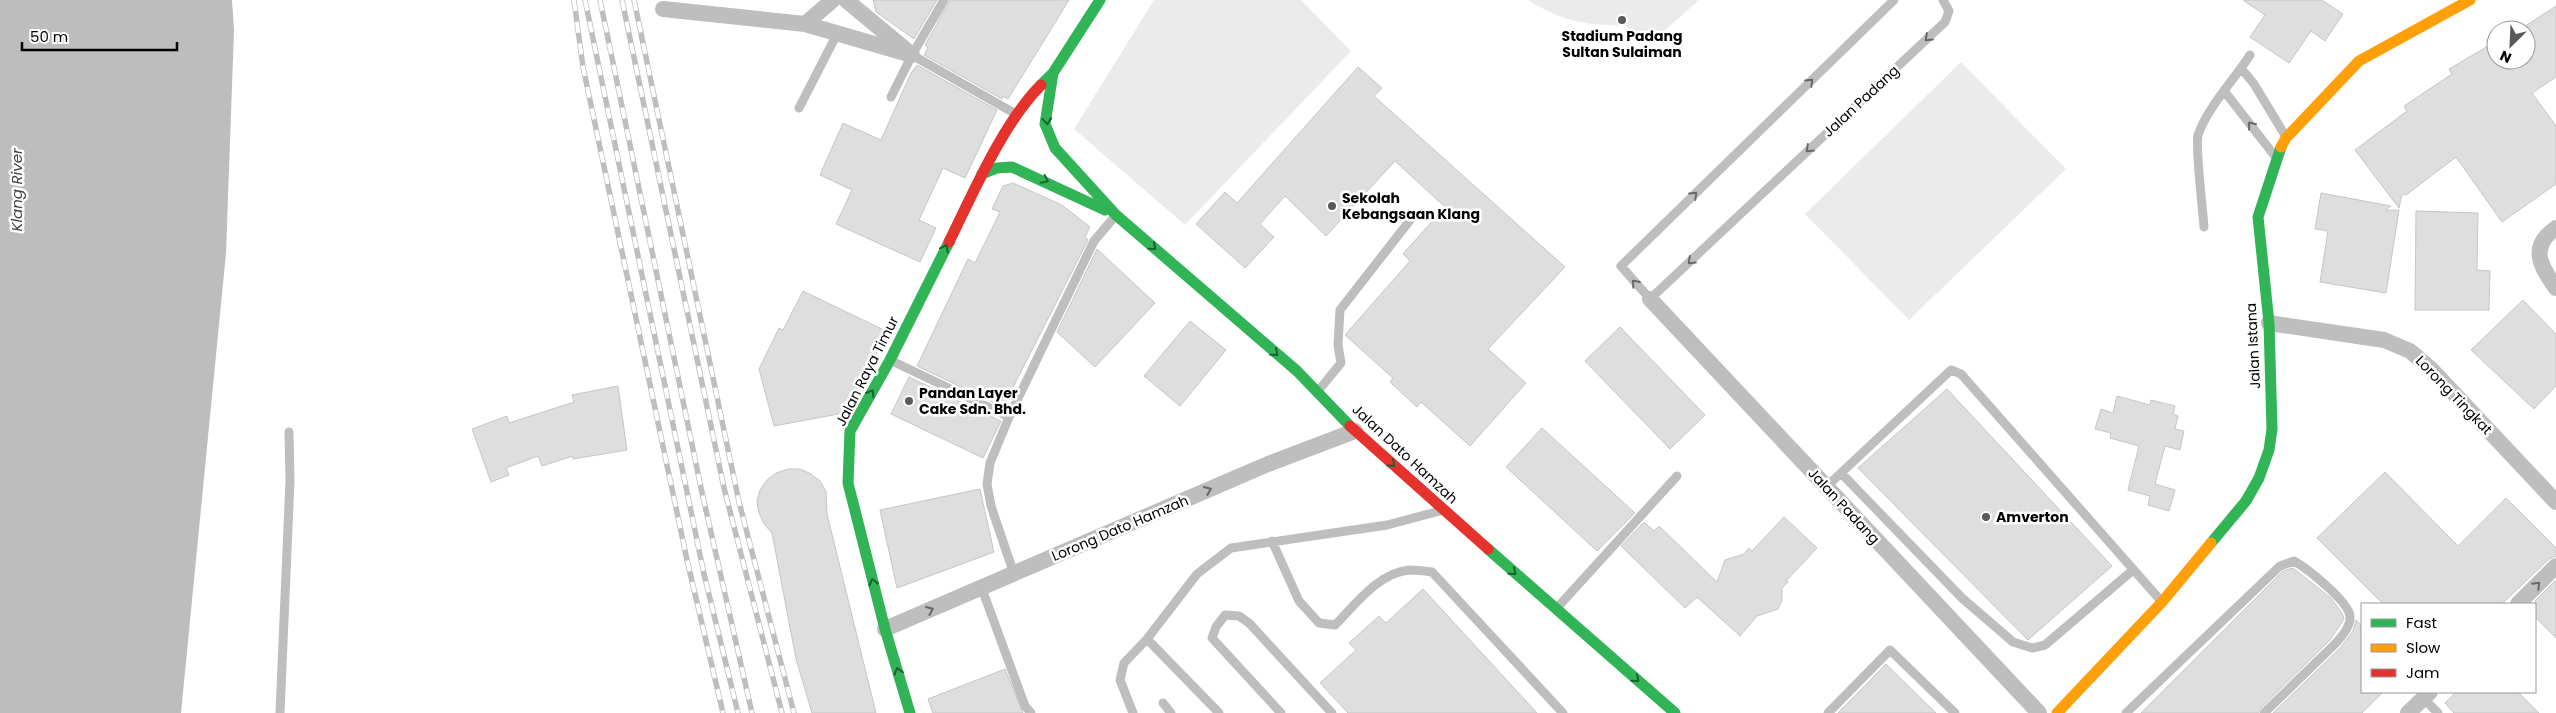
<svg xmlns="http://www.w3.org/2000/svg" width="2556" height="713" font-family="Poppins,sans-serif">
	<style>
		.green { fill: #ebebeb }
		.water { fill: #bdbdbd }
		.building { fill: #dedede; stroke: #c6c6c6 }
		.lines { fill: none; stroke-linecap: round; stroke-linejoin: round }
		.lane { stroke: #bebebe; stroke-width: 9 }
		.street { stroke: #bebebe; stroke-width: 16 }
		.fast { stroke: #30b455; stroke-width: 11 }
		.slow { stroke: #ff9f0a; stroke-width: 11 }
		.jam { stroke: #e5322d; stroke-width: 11 }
		.rail-casing { stroke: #bebebe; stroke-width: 5.5 }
		.rail { stroke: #fff; stroke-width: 4; stroke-dasharray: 11; stroke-linecap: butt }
		.oneway { stroke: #686868 }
		.oneway2 { stroke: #1a632f }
		.poi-dot { fill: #595959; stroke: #fff; stroke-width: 2 }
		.labels { text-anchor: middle; stroke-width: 5; stroke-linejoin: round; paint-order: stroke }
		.poi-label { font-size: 14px; font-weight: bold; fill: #000; stroke: #fff; text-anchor: start }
		.street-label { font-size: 14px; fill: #000; stroke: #fff }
		.water-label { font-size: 15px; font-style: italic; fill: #424242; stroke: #fff }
	</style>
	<rect width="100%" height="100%" fill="#fff"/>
	<path class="green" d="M1154 0H1301L1351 51 1185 225 1074 129Z
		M1528 0H1699L1647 46 1626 26C1582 24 1566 23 1528 0Z
		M1961 62 2066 169 1909 320 1805 214Z"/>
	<path class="water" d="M0 0H232L234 30 226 253 181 713H0Z"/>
	<path class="building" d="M873 0H937L914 39 876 12Z
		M950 0H1069L1008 99 1003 96 1002 99 924 55 928 48 925 45Z
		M2243 0H2322L2343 14 2325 41 2311 31 2289 63 2250 37 2265 15Z
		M2556 6V77L2532 93 2556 126V184L2502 222 2456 157 2406 195 2402 194 2399 208 2355 150 2407 111 2404 106 2452 74 2449 69 2488 46 2490 49 2496 45V60H2526V30H2519Z
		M917 65 997 110 965 178 943 168 919 220 936 228 920 262 836 224 852 190 820 175 843 123 881 140 911 73Z
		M1358 67 1382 88 1374 96 1565 267 1488 349 1526 383 1470 446 1421 402 1417 407 1390 382 1393 378 1345 335 1410 261 1403 254 1445 207 1395 161 1326 236 1285 196 1260 224 1274 237 1245 268 1196 224 1225 192 1237 203Z
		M1013 183 1062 205 1090 227 1085 237 1088 240 1003 407 917 366 968 259 975 263 1000 212 992 209 1003 186Z
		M2321 193 2391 206 2385 210H2399L2386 293 2320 282 2328 231 2315 229Z
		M2416 211 2478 213 2477 270 2490 271 2489 310H2415Z
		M1097 249 1155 303 1095 367 1057 332Z
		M803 291 888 332 844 413 774 426 759 369 779 328 783 330Z
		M2523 300 2556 334V386L2534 409 2471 350Z
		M1190 321 1226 350 1180 406 1144 376Z
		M1620 327 1705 415 1670 449 1585 361Z
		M909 377 1001 421 983 458 891 414Z
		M618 386 627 450 573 459V456L542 466 538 456 506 468 509 475 491 482 472 429 507 416 509 423 574 402 572 395Z
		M1947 389 2112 566 2028 640 1858 468Z
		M2117 396 2150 405 2151 400 2175 406 2173 414 2178 416 2175 429 2184 431 2180 450 2165 446 2155 484 2175 490 2169 511 2148 505 2150 496 2128 490 2139 446 2110 438 2111 433 2095 429 2101 409 2113 413Z
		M1542 428 1635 513 1597 551 1506 467Z
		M788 469H800L811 474 820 481 826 491 827 514 876 713H812L796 659 772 533 764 524 759 513 757 501 760 490 767 480 776 473Z
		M2385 472 2458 546 2506 498 2556 548V556L2549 559 2502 604H2383L2317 538Z
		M980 489 994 552 897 588 880 510Z
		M1784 517 1817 548 1786 581 1788 582 1782 588V600L1778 609 1757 616 1740 636 1697 597 1685 608 1621 546 1644 522 1654 531 1659 526 1717 582 1725 560 1744 554 1749 548 1752 551Z
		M2293 568 2331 598 2342 613 2344 619 2330 640 2260 709 2258 713H2141L2283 571Z
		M2556 580V638L2535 617V601Z
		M1423 589 1537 713H1348L1320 683 1356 650 1349 643 1379 616 1386 623Z
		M2356 620 2362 626V692H2383L2362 713H2273L2340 648 2353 631Z
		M1886 664 1936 713H1838Z
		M1005 669 1023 713H933L928 699Z
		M2456 692H2518L2539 713H2454L2445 703Z"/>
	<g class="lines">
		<path class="lane" d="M1894 0 1621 266 1650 299 1945 22 1949 11 1943 0
			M912 55 1016 114
			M2241 68 2254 84 2286 137
			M2225 92 2274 155
			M891 97 912 55 944 0
			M799 108 837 34
			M2204 227C2203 211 2195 146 2198 135 2207 108 2234 80 2250 55
			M890 360 1009 417
			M1318 391 1341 363 1338 345 1340 310 1414 215
			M1841 473 1962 598 2013 642 2032 648 2045 645 2133 570
			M1826 487 1951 370 1961 374 2162 602
			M1272 541 1299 601 1319 623 1335 625C1355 605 1378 573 1409 570 1416 570 1425 571 1432 572L1563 713
			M1014 574 991 506 987 484 990 463 1009 417 1094 241 1116 215
			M982 589 1025 706 1031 713
			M1556 609 1677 476
			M1147 639 1219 713
			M2423 698 2438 713
			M1163 703 1171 713
			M280 713 290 480 289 432
			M1133 713 1120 680 1124 663 1147 639 1197 574 1231 548 1387 525 1440 511
			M1281 713 1212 638 1216 627 1225 615 1239 616 1249 623 1332 713
			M1828 713 1890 650 1955 713
			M2126 713 2280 566 2294 561C2308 569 2348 601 2350 616 2351 627 2341 637 2335 644L2264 713"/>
		<path class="street" d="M846 0 906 50
			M663 9 805 24 912 55
			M805 24 833 0
			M2556 228C2528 247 2541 267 2556 288
			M1650 299 2039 713
			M2269 323 2384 340 2410 351 2430 368 2556 502
			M2518 604 2556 566
			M885 629 1268 464 1355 431
			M2408 713 2430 692"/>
		<path class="fast" d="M1053 73 1045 124 1055 148 1116 215 1297 371 1350 426
			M1041 85 1053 73 1100 0
			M982 174 997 168 1012 167 1105 210
			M2211 543 2246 501 2259 478 2269 450 2272 429 2269 323 2258 217 2281 147
			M1488 549 1675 713
			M910 713 885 629 848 483 850 431 890 360 949 242"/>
		<path class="slow" d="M2281 147 2286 138 2359 61 2470 0
			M2057 713 2162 602 2211 543"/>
		<path class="jam" d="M949 242C973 193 1003 123 1041 85
			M1350 426 1488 549"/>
		<g class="rail-casing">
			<path id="rail" d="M574 0 583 67 687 560 723 713
				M585 0 704 574 738 713
				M600 0 701 488 752 713
				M622 0 724 488 782 713
				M634 0 739 502 794 713"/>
		</g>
		<use href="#rail" class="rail"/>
	</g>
	<defs><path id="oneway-chevron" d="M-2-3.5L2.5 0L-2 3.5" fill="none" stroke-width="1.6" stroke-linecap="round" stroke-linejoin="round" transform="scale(1.25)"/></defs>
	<g class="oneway">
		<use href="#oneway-chevron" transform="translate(1928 38) rotate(137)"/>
		<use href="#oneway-chevron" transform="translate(1810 82) rotate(-44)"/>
		<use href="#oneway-chevron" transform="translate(2251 125) rotate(-128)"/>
		<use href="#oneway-chevron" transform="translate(1809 149) rotate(137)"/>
		<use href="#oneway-chevron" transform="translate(1694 195) rotate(-44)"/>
		<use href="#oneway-chevron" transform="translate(1691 261) rotate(137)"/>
		<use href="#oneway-chevron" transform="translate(1635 283) rotate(-131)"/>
		<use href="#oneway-chevron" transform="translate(1208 490) rotate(-23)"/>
		<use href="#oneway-chevron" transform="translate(2537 585) rotate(-45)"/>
		<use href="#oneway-chevron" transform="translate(930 610) rotate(-23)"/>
	</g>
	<g class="oneway2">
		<use href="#oneway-chevron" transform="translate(1047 121) rotate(85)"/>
		<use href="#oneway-chevron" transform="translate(1045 180) rotate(26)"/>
		<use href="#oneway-chevron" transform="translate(1153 247) rotate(41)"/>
		<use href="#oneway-chevron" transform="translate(945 248) rotate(-64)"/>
		<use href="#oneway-chevron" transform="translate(1275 353) rotate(41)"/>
		<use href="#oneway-chevron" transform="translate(871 393) rotate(-60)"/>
		<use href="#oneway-chevron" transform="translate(1392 464) rotate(42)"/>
		<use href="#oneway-chevron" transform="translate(1513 572) rotate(41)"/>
		<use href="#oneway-chevron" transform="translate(873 582) rotate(-104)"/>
		<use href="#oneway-chevron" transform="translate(898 671) rotate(-106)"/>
		<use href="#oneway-chevron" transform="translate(1636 679) rotate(41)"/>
	</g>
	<g class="poi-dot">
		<circle cx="1622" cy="20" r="5"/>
		<circle cx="1332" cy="206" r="5"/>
		<circle cx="909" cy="401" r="5"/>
		<circle cx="1986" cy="517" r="5"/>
	</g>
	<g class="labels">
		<g class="poi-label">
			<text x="1622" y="41" text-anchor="middle">Stadium Padang<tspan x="1622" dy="16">Sultan Sulaiman</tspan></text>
			<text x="1342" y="203">Sekolah<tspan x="1342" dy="16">Kebangsaan Klang</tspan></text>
			<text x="919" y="398">Pandan Layer<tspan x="919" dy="16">Cake Sdn. Bhd.</tspan></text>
			<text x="1996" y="522">Amverton</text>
		</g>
		<g class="street-label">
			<text transform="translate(1861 101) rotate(-43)" y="5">Jalan Padang</text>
			<text transform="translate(2253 346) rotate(-93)" y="5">Jalan Istana</text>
			<text transform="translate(867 371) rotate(-63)" y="5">Jalan Raya Timur</text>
			<text transform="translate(2454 395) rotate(46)" y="5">Lorong Tingkat</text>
			<text transform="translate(1405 454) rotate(43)" y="5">Jalan Dato Hamzah</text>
			<text transform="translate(1844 506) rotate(47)" y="5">Jalan Padang</text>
			<text transform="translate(1120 528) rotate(-23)" y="5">Lorong Dato Hamzah</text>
		</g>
		<g class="water-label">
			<text transform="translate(17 190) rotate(-90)" y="5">Klang River</text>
		</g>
	</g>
	<rect x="2361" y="603" width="175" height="90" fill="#ffffff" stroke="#999999"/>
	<rect x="2371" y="619" width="25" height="8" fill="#30b455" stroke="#999999"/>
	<text x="2406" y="628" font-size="15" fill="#000000">Fast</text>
	<rect x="2371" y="644" width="25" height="8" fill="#ff9f0a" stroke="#999999"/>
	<text x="2406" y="653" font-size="15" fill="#000000">Slow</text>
	<rect x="2371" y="669" width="25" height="8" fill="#e5322d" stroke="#999999"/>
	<text x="2406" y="678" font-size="15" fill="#000000">Jam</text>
	<g transform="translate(2511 45) rotate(204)"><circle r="24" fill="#ffffff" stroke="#999999"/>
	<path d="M0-4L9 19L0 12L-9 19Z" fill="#595959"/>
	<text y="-8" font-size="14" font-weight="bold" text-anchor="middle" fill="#000000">N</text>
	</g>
	<path d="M22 42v8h155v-8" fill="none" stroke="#000000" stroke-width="2.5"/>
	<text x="30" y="42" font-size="15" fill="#000000" stroke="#ffffff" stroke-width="4" paint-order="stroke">50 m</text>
</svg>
